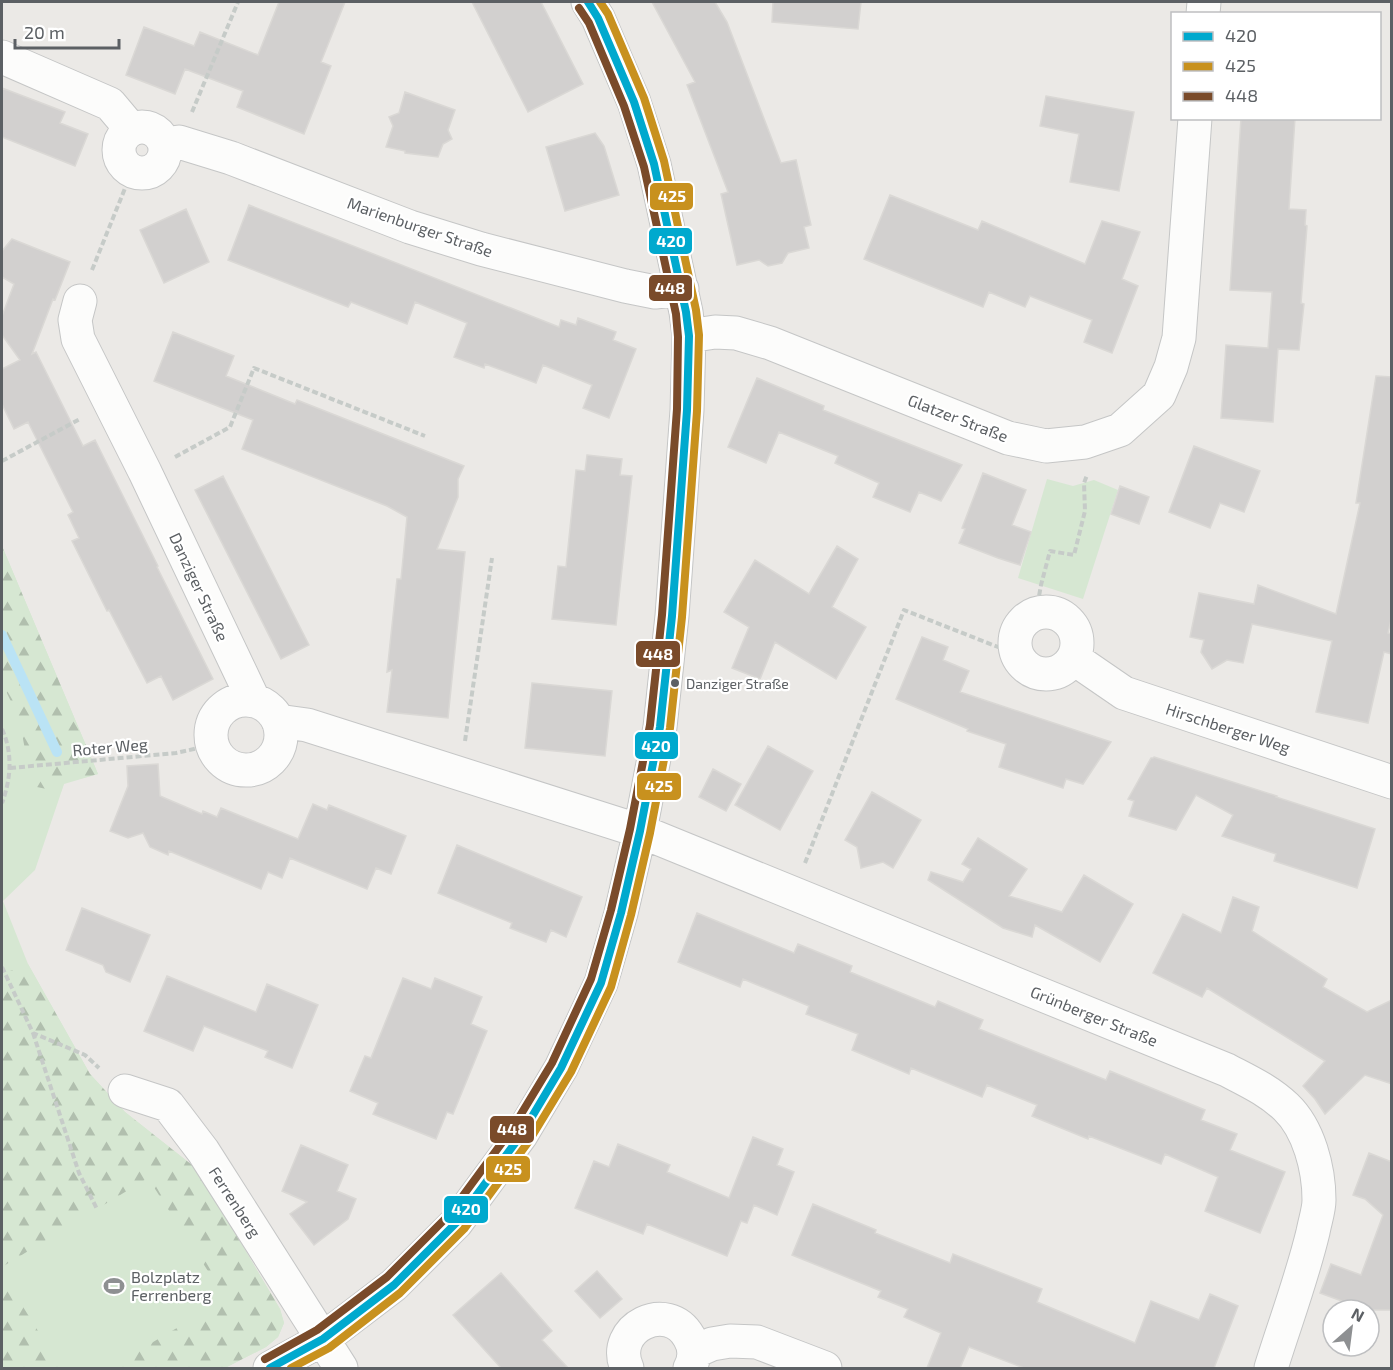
<svg xmlns="http://www.w3.org/2000/svg" width="1393" height="1370" font-family="'Exo 2',sans-serif">
	<style>
		.green { fill: #d6e7d2 }
		.forest { fill: url(#forest-firs) }
		.lines { fill: none; stroke-linecap: round; stroke-linejoin: round }
		.stream { stroke: #bae3f5; stroke-width: 10 }
		.building { fill: #d2d0cf; stroke: #dad8d5; stroke-width: 1.5 }
		.minor-casing { stroke: #c5c6c6; stroke-width: 35 }
		.path { stroke: #c6cbc8; stroke-width: 4; stroke-dasharray: 6 3; stroke-linecap: butt }
		.minor { stroke: #fcfcfb; stroke-width: 33 }
		.bus-1-casing { stroke: #fff; stroke-width: 12 }
		.bus-2-casing { stroke: #fff; stroke-width: 12 }
		.bus-3-casing { stroke: #fff; stroke-width: 12 }
		.bus-1 { stroke: #00a9ce; stroke-width: 8 }
		.bus-2 { stroke: #c8911e; stroke-width: 8 }
		.bus-3 { stroke: #7a4b2a; stroke-width: 8 }
		.bus-dot { fill: #5c6064; stroke: #fff; stroke-width: 2 }
		.labels { text-anchor: middle; stroke-width: 4.5; stroke-linejoin: round; paint-order: stroke }
		.bus-label { font-size: 14px; fill: #5c6064; stroke: #fff; text-anchor: start }
		.street-label { font-size: 16px; fill: #5c6064; stroke: #fff }
		.poi-label { font-size: 16px; fill: #5c6064; stroke: #fff; text-anchor: start }
		.line-badge { stroke: #fff; stroke-width: 2 }
		.badge-label { font-size: 16px; text-anchor: middle; font-weight: bold; fill: #fff }
	</style>
	<defs>
		<pattern id="forest-firs" width="22" height="20" patternUnits="userSpaceOnUse" patternTransform="scale(1.5)"><rect width="22" height="20" fill="#d6e7d2"/><path d="M5 1l3.5 6h-7zM16 11l3.5 6h-7z" fill="#b1bfae"/></pattern>
	</defs>
	<rect width="100%" height="100%" fill="#ebe9e6"/>
	<path class="green" d="M1047 479 1073 486 1094 480 1118 490 1083 599 1018 578Z
		M2 546 98 774 64 784 35 870 3 901 28 964 90 1074 125 1112 197 1169 280 1309 284 1323 278 1337 266 1347 225 1368H2Z"/>
	<path class="forest" d="M2 546 98 774 64 783 61 792 32 786 19 718 2 683Z
		M28 964 90 1074 125 1112 197 1169 280 1309 284 1323 278 1337 266 1347 225 1368H109L226 1299 148 1178 2 1267V974Z
		M2 1273 61 1368H2Z"/>
	<g class="lines">
		<path class="stream" d="M2 635 57 752"/>
	</g>
	<path class="building" d="M279 2H345L321 62 331 66 304 134 237 107 243 91 185 69 175 94 126 75 144 27 194 46 200 32 258 55Z
		M472 2H541L583 84 528 112Z
		M652 2H715L727 22 781 163 796 160 811 225 804 227 809 248 788 253 782 263 768 266 759 260 737 265 721 194 728 192 687 85 695 82Z
		M773 2H861L858 29 772 22Z
		M2 88 65 112 60 123 88 134 75 166 2 137Z
		M405 92 455 110 448 130 452 139 443 144 438 157 405 153V151L386 147 393 126 389 117 399 113Z
		M1046 96 1134 112 1119 191 1070 182 1079 134 1040 126Z
		M1241 118H1295L1289 209 1306 210 1305 225 1307 226 1301 303 1304 304 1299 350 1278 349 1273 422 1221 418 1226 345 1268 348 1272 292 1230 290Z
		M595 133 604 146 619 195 565 211 546 147Z
		M890 195 978 230 982 221 1085 264 1102 221 1140 232 1122 279 1138 286 1112 353 1084 342 1092 320 1030 296 1025 307 989 292 983 307 864 259Z
		M249 205 559 327 561 320 576 325 578 318 616 332 613 340 636 349 609 418 583 408 592 385 543 365 536 383 485 364 484 368 454 357 467 323 415 302 407 324 351 302 348 307 228 260Z
		M186 209 209 262 164 283 140 230Z
		M12 239 70 262 55 300 53 299 32 354 36 352 83 446 95 440 158 566 157 567 213 679 173 700 161 676 147 683 109 610 107 611 72 541 79 538 68 515 73 512 28 422 14 429 2 404V369L20 360 2 335V316L14 284 2 277V251Z
		M173 332 234 356 226 376 295 404 297 400 464 466 458 479V497L437 549 465 552 448 718 387 712 392 670 387 672 397 579H401L407 517 387 506 242 449 253 420 154 381Z
		M1376 376 1392 377V616L1388 633 1392 634V654L1384 652 1368 723 1316 712 1332 641 1252 624 1243 663 1227 660 1212 669 1201 652 1204 640 1190 637 1199 593 1254 604 1258 585 1336 614 1360 503H1356Z
		M757 378 824 406 823 410 962 465 941 501 919 492 910 512 873 497 879 483 835 463 838 456 779 432 766 463 728 447Z
		M1194 446 1260 471 1244 512 1220 503 1210 528 1169 512Z
		M587 455 622 459 620 475 632 476 616 625 552 619 558 566 566 567 576 470 585 471Z
		M983 473 1026 490 1012 525 1031 532 1020 565 998 558 959 543 965 529 962 528Z
		M223 476 309 645 281 659 195 490Z
		M1120 486 1149 497 1139 524 1111 514Z
		M837 546 858 559 832 607 866 627 836 679 775 642 760 679 732 668 749 627 724 612 755 560 809 594Z
		M922 637 948 647 943 660 969 671 960 692 1111 742 1083 784 1066 779 1063 788 999 767 1006 744 967 731 968 729 896 699Z
		M532 683 612 691 605 756 525 748Z
		M768 746 813 771 780 830 735 805Z
		M1154 757 1277 796 1276 797 1375 829 1357 888 1274 861 1276 854 1222 836 1233 815 1196 795 1176 830 1129 816 1134 801 1128 799 1151 758H1153Z
		M158 764 160 796 202 814 203 811 217 817 221 808 298 839 313 804 327 810 329 805 406 836 391 874 376 868 367 889 290 858 282 878 268 872 261 889 169 851 168 855 150 847 143 833 128 838 110 831 128 786 127 766Z
		M713 769 741 784 726 811 699 797Z
		M872 792 921 820 893 868 883 862 861 868 857 847 845 840Z
		M978 838 1027 869 1009 896 1062 912 1084 875 1133 904 1100 962 1035 925 1032 937 1003 928 928 880 931 872 963 882 971 869 962 864Z
		M457 845 582 897 566 937 551 930 546 942 510 928 512 923 438 893Z
		M1233 897 1259 907 1252 931 1327 979 1323 987 1367 1012 1392 1000V1084L1365 1075 1325 1114 1315 1099 1303 1086 1325 1061 1207 988 1202 997 1153 973 1183 914 1221 933Z
		M82 908 150 935 130 982 106 972 103 965 66 950Z
		M697 913 794 953 798 944 852 966 850 972 935 1007 938 1001 983 1020 979 1029 1106 1080 1110 1071 1205 1110 1201 1120 1237 1134 1230 1150 1285 1172 1260 1233 1205 1211 1218 1177 1165 1154 1161 1164 1089 1136 1088 1139 1032 1116 1037 1105 987 1085 982 1097 911 1068 909 1074 852 1050 858 1034 806 1014 809 1006 743 979 740 987 678 962Z
		M167 976 256 1012 267 984 318 1005 292 1068 265 1057 268 1051 204 1026 193 1051 144 1031Z
		M403 978 431 989 435 978 482 997 471 1024 487 1031 453 1114 447 1112 436 1139 373 1114 378 1103 350 1091 365 1056 371 1058Z
		M753 1137 783 1149 777 1165 794 1172 777 1215 754 1205 747 1223 741 1221 727 1256 647 1224 643 1234 575 1208 594 1161 609 1167 618 1144 670 1165 667 1172 729 1198Z
		M301 1145 348 1165 337 1191 356 1199 348 1219 314 1245 290 1214 307 1202 282 1191Z
		M1369 1153 1392 1162V1310H1348L1350 1304 1320 1293 1331 1264 1361 1275 1383 1215 1365 1199 1353 1195Z
		M813 1204 876 1230 875 1233 950 1263 953 1254 1042 1289 1037 1302 1135 1343 1151 1301 1199 1320 1210 1294 1238 1306 1214 1368H1024L969 1347 960 1368H927L941 1333 904 1317 908 1309 878 1297 881 1291 792 1255Z
		M597 1271 622 1299 600 1318 575 1291Z
		M501 1273 552 1331 542 1340 568 1368H501L453 1315Z"/>
	<g class="lines">
		<g class="minor-casing">
			<path id="minor" d="M1203 14 1204 2
				M2 57 110 104 131 129
				M119 150a23 23 0 1 1 46 0a23 23 0 1 1-46 0Z
				M165 144 179 142 231 158 410 227 481 249 625 286 655 292 682 289
				M80 301 75 320 78 339 145 472 254 701
				M689 336 715 332 736 333 770 343 1008 438 1046 446 1085 442 1120 430 1159 395 1171 367 1179 338 1195 118
				M1015 643a31 31 0 1 1 62 0a31 31 0 1 1-62 0Z
				M1073 658 1124 693 1392 782
				M211 735a35 35 0 1 1 70 0a35 35 0 1 1-70 0Z
				M278 721 307 725 640 831 1227 1070C1248 1081 1268 1090 1286 1107 1309 1129 1319 1169 1319 1200 1319 1210 1315 1221 1313 1232 1302 1278 1285 1323 1271 1368
				M125 1091 168 1105 203 1151 341 1368
				M694 1352 712 1344 730 1341 757 1342 825 1368
				M270 1368 323 1339 394 1285 456 1223 521 1135 561 1068 601 983 621 913 640 831 660 727 672 616 687 410 689 336 686 312 654 164 634 102 598 18 588 2
				M627 1368C609 1328 668 1299 689 1337 695 1347 695 1359 690 1368"/>
		</g>
		<path class="path" d="M192 112 238 2
			M92 270 132 171
			M175 457 230 427 254 368 425 436
			M2 461 80 419
			M1036 613 1041 585 1050 551 1074 555 1085 511 1084 483 1087 475
			M2 729C13 753 11 779 2 803
			M465 741 492 558
			M10 768 176 753 212 745
			M805 863 904 610 998 647 1015 643
			M2 967 33 1033 85 1055 99 1068
			M33 1033 79 1173 97 1209"/>
		<use href="#minor" class="minor"/>
		<g class="bus-1-casing">
			<path id="bus-1" d="M270 1368 323 1339 394 1285 456 1223 521 1135 561 1068 601 983 621 913 640 831 660 727 672 616 687 410 689 336 686 312 654 164 634 102 598 18 588 2"/>
		</g>
		<g class="bus-2-casing">
			<path id="bus-2" d="M291 1368 329 1348 400 1293 464 1229 529 1141 571 1072 611 987 631 915 650 833 670 728 682 617 697 411 699 335 696 310 664 161 644 98 608 14 600 2"/>
		</g>
		<g class="bus-3-casing">
			<path id="bus-3" d="M265 1359 317 1330 387 1277 448 1216 512 1129 552 1063 591 979 611 910 630 829 650 725 662 615 677 409 678 337 676 314 644 167 624 106 589 23 579 8"/>
		</g>
		<use href="#bus-1" class="bus-1"/>
		<use href="#bus-2" class="bus-2"/>
		<use href="#bus-3" class="bus-3"/>
	</g>
	<defs>
		<g id="stadium-bare" transform="scale(1.62)"><path d="M0-5a6.5 5 0 1 0 0 10a6.5 5 0 1 0 0-10ZM-3.5-1.8h7v3.6h-7Z" fill="#8e9092" stroke="#fff" stroke-width="2.5" paint-order="stroke"/></g>
	</defs>
	<g fill-rule="evenodd">
		<use href="#stadium-bare" x="114" y="1286"/>
	</g>
	<circle class="bus-dot" cx="675" cy="683" r="5"/>
	<g class="labels">
		<g class="bus-label">
			<text x="686" y="689">Danziger Straße</text>
		</g>
		<g class="street-label">
			<text transform="translate(420 227) rotate(19)" y="6">Marienburger Straße</text>
			<text transform="translate(958 418) rotate(21)" y="6">Glatzer Straße</text>
			<text transform="translate(199 587) rotate(65)" y="6">Danziger Straße</text>
			<text transform="translate(1228 728) rotate(18)" y="6">Hirschberger Weg</text>
			<text transform="translate(110 747) rotate(-5)" y="6">Roter Weg</text>
			<text transform="translate(1094 1016) rotate(22)" y="6">Grünberger Straße</text>
			<text transform="translate(235 1202) rotate(57)" y="6">Ferrenberg</text>
		</g>
		<g class="poi-label">
			<text x="131" y="1283">Bolzplatz<tspan x="131" dy="18">Ferrenberg</tspan></text>
		</g>
	</g>
	<g class="line-badge">
		<rect x="649" y="182" width="45" height="29" rx="6" fill="#c8911e"/>
		<rect x="648" y="227" width="45" height="28" rx="6" fill="#00a9ce"/>
		<rect x="648" y="274" width="45" height="28" rx="6" fill="#7a4b2a"/>
		<rect x="635" y="640" width="46" height="28" rx="6" fill="#7a4b2a"/>
		<rect x="634" y="731" width="45" height="29" rx="6" fill="#00a9ce"/>
		<rect x="636" y="772" width="46" height="29" rx="6" fill="#c8911e"/>
		<rect x="489" y="1115" width="46" height="29" rx="6" fill="#7a4b2a"/>
		<rect x="485" y="1155" width="46" height="28" rx="6" fill="#c8911e"/>
		<rect x="443" y="1195" width="46" height="29" rx="6" fill="#00a9ce"/>
	</g>
	<g class="badge-label">
		<text x="672" y="202">425</text>
		<text x="671" y="247">420</text>
		<text x="670" y="294">448</text>
		<text x="658" y="660">448</text>
		<text x="656" y="752">420</text>
		<text x="659" y="792">425</text>
		<text x="512" y="1135">448</text>
		<text x="508" y="1175">425</text>
		<text x="466" y="1215">420</text>
	</g>
	<rect width="1393" height="1370" fill="none" stroke="#5c6064" stroke-width="6"/>
	<rect x="1171" y="12" width="210" height="108" fill="#ffffff" stroke="#bebfc1" stroke-width="1.5"/>
	<rect x="1183" y="32" width="30" height="9" fill="#00a9ce" stroke="#bebfc1" stroke-width="1.5"/>
	<text x="1225" y="42" font-size="18" fill="#5c6064">420</text>
	<rect x="1183" y="62" width="30" height="9" fill="#c8911e" stroke="#bebfc1" stroke-width="1.5"/>
	<text x="1225" y="72" font-size="18" fill="#5c6064">425</text>
	<rect x="1183" y="92" width="30" height="9" fill="#7a4b2a" stroke="#bebfc1" stroke-width="1.5"/>
	<text x="1225" y="102" font-size="18" fill="#5c6064">448</text>
	<g transform="translate(1351 1328) rotate(28)"><circle r="28" fill="#ffffff" stroke="#bebfc1" stroke-width="1.5"/>
	<path d="M0-4.5L10 22L0 15L-10 22Z" fill="#8e9092"/>
	<text y="-9" font-size="16" font-weight="bold" text-anchor="middle" fill="#5c6064">N</text>
	</g>
	<path d="M15 39v9h104v-9" fill="none" stroke="#5c6064" stroke-width="3"/>
	<text x="24" y="39" font-size="18" fill="#5c6064" stroke="#ffffff" stroke-width="4.5" paint-order="stroke">20 m</text>
</svg>
